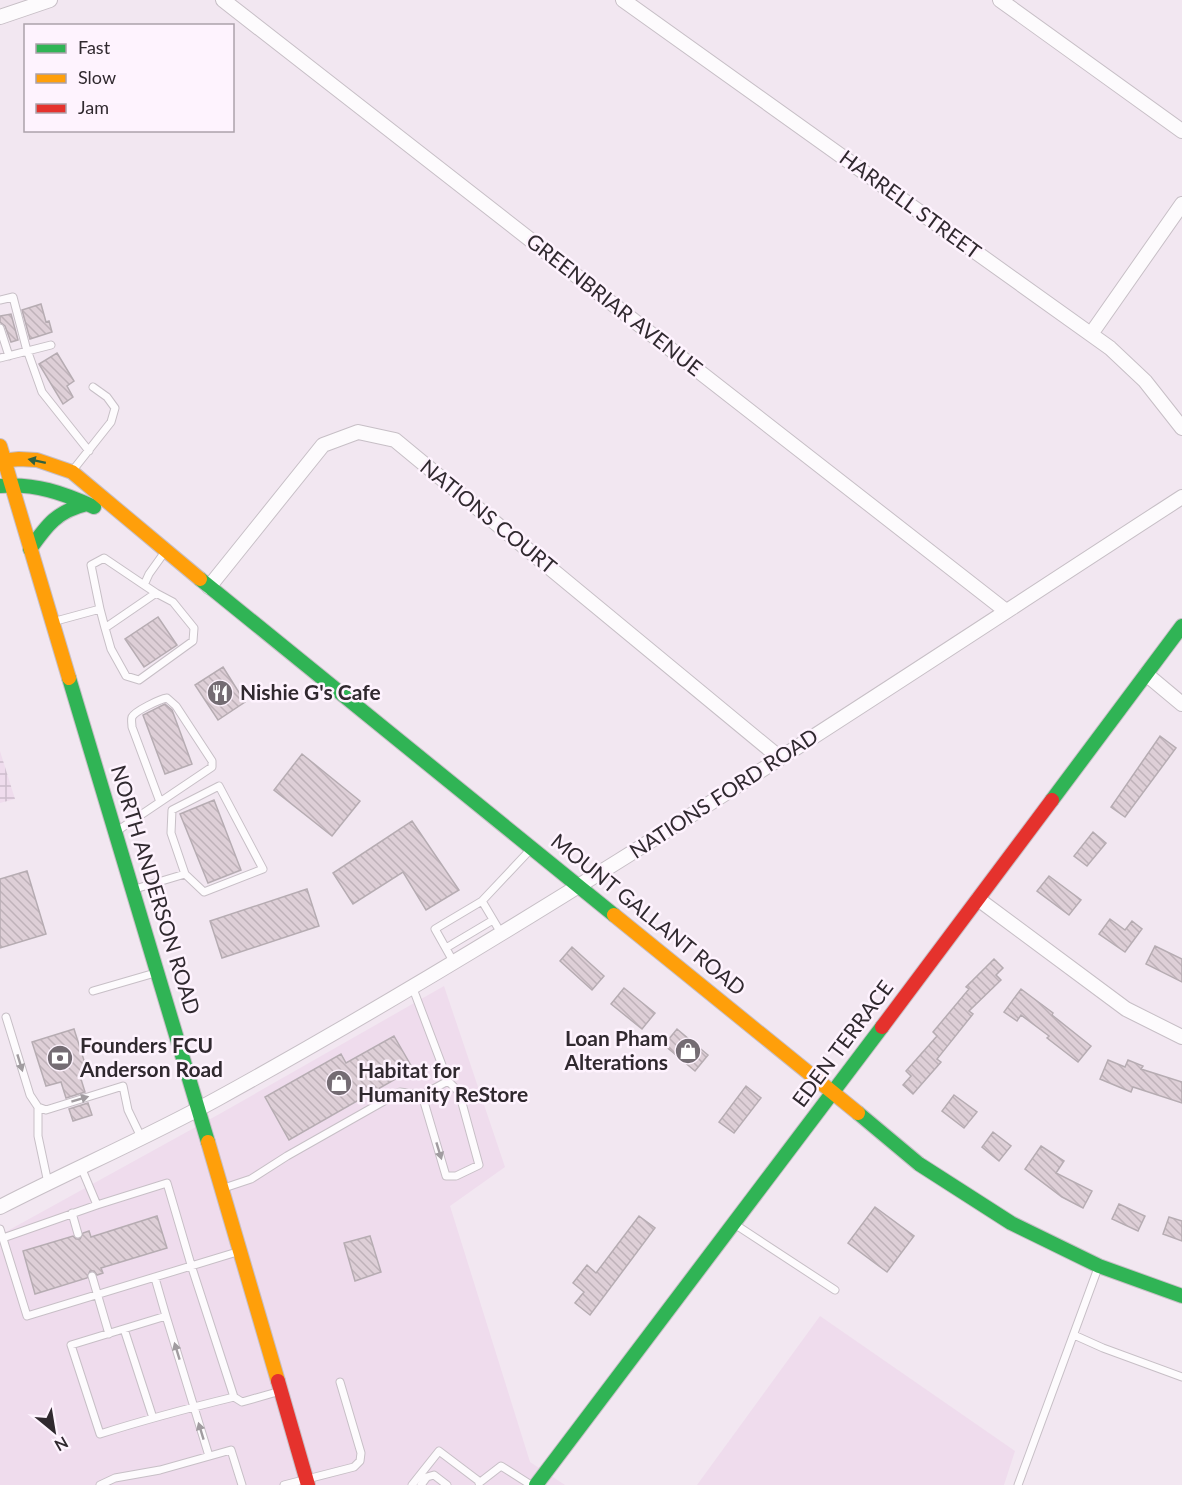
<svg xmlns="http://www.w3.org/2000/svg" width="1182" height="1485" font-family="Lato,sans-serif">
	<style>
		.built { fill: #efdced }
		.industrial { fill: url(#industrial-grid) }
		.building { fill: url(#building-back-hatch); stroke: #b6acb2; stroke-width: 1.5 }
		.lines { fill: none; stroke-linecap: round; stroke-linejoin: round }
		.lane-casing { stroke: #c7bfc6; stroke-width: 9 }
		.street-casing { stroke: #c7bfc6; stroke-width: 16 }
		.fast-casing { stroke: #c7bfc6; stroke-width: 16 }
		.slow-casing { stroke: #c7bfc6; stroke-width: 16 }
		.jam-casing { stroke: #c7bfc6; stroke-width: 16 }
		.lane { stroke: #fdfbfd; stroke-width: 7 }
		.street { stroke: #fdfbfd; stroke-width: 14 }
		.fast { stroke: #30b455; stroke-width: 14 }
		.slow { stroke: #ff9f0a; stroke-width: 14 }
		.jam { stroke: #e5322d; stroke-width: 14 }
		.oneway { fill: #30613e }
		.oneway2 { fill: #a19ca0 }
		.labels { text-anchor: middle; stroke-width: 5; stroke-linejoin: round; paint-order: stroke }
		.street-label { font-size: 21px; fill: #30292f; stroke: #fef3fe }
		.poi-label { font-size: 21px; font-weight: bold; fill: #30292f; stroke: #fef3fe; text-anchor: start }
	</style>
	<defs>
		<pattern id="industrial-grid" width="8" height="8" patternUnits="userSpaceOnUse" patternTransform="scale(1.5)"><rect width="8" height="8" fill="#efdced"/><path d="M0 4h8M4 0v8" fill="none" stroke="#cdbdcc"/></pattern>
		<pattern id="building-back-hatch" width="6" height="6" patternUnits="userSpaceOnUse" patternTransform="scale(1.5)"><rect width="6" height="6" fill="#decfd7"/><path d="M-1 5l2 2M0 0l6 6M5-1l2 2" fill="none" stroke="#bfb2b9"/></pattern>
	</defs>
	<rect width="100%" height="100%" fill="#f2e7f1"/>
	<path class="built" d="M444 986 505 1167 450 1206 530 1462 565 1485H0V1235L223 1112Z
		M820 1316 1015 1451 1004 1485H697Z"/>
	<path class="industrial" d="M0 751 15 799 0 803Z"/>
	<path class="building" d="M41 304 46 322 49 321 52 332 30 339 22 310Z
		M11 314 18 340 11 342 5 326 0 322V316Z
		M57 353 74 381 67 386 73 397 63 404 39 364Z
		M158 617 177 645 144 667 125 639Z
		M223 667 245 702 218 720 195 685Z
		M165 704 172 710 192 764 165 774 143 715Z
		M1160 736 1176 748 1125 817 1111 807Z
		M302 754 360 801 332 836 274 790Z
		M214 800 241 870 208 883 180 814Z
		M412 821 459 890 426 910 403 872 353 904 333 873Z
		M1093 832 1106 843 1087 866 1074 856Z
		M27 871 46 934 0 948V879Z
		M1049 876 1081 900 1069 915 1037 891Z
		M307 889 319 926 222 958 210 921Z
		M1110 919 1125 930 1132 921 1142 929 1125 952 1099 934Z
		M1155 946 1182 959V982L1146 964Z
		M572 947 604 976 592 990 560 961Z
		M994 959 1003 968 996 975 1001 980 969 1011 973 1014 937 1059 941 1062 913 1094 903 1085 911 1076 906 1071 937 1036 933 1032 969 989 966 987Z
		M624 988 655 1013 642 1029 611 1004Z
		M1021 989 1053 1013 1052 1015 1091 1046 1078 1062 1047 1038 1049 1036 1021 1015 1017 1021 1004 1012Z
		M74 1029 88 1073 80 1076 85 1092 66 1098 61 1082 46 1086 32 1042Z
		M677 1029 708 1055 695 1071 664 1045Z
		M394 1036 413 1069 289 1140 265 1097 341 1054 346 1063Z
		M1108 1060 1125 1067 1128 1060 1143 1066 1141 1069 1182 1082V1103L1133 1087 1131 1092 1100 1079Z
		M746 1086 761 1098 734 1133 719 1122Z
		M954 1095 977 1112 964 1128 942 1111Z
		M88 1103 92 1115 73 1121 69 1109Z
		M993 1132 1011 1146 999 1161 982 1147Z
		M1041 1146 1064 1161 1056 1173 1092 1191 1083 1208 1062 1197 1025 1169Z
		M1119 1204 1145 1216 1138 1231 1112 1219Z
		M875 1207 914 1236 887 1272 848 1243Z
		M157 1216 167 1248 101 1268 103 1273 97 1275 94 1271H90L87 1278 35 1294 23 1251 73 1236 76 1239H80L83 1233 89 1231 91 1237Z
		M639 1216 655 1228 590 1315 575 1303 584 1292 573 1283 587 1265 596 1273Z
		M1169 1217 1182 1221V1241L1163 1234Z
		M370 1236 381 1272 355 1281 344 1243Z"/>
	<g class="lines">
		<g class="lane-casing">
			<path id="lane" d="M0 300 13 297 26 347 42 392 89 451
				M0 328 9 356
				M0 358 51 345
				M73 470 111 422 115 408 107 397 93 387
				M100 609 91 565 104 558 144 585
				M56 621 100 609 105 628 156 593 144 585 149 574 164 553
				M105 628 111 649 126 676 139 680 193 641 194 628 173 602 156 593
				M117 831 212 767V761L176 706 167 698C160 699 135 711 132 717 131 720 132 724 132 727L160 802
				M135 889 185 874 204 892 263 869 219 786 172 810 171 833 185 874
				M482 901 501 933
				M446 948 493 920
				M453 961 435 929 482 901 530 850
				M93 991 155 973
				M6 1017 30 1095 38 1107 46 1110 123 1086 128 1110 141 1137
				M422 1095 446 1176H456L479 1165 459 1092 448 1081
				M38 1107V1136L48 1183
				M81 1167 97 1205
				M224 1188 251 1179 287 1156 400 1092 422 1095 448 1081 412 986
				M72 1213 78 1234
				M736 1225 835 1290
				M0 1229 27 1316 237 1252
				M3 1238 97 1205 167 1183 192 1268 234 1397C189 1408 144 1420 100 1434L71 1345 166 1316 209 1456
				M92 1276 109 1334
				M155 1278 166 1316
				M124 1329 153 1418
				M1074 1335 1103 1348 1182 1377
				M234 1397 242 1402 277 1392
				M479 1483 501 1466 531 1485
				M100 1485 115 1478 160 1470 231 1450 242 1485
				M284 1485 354 1467 360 1461 361 1453 340 1382
				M412 1485 439 1451 480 1482
				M421 1485 427 1477 434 1475 447 1485
				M1018 1485 1098 1268"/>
		</g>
		<g class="street-casing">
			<path id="street" d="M223 0 1006 611
				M623 0 1110 348 1145 381 1182 428
				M1000 0 1182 131
				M0 17 50 0
				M1091 334 1182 204
				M209 587 323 445 358 432 395 440 780 758
				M1146 674 1182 704
				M978 899 1126 1009 1182 1037
				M0 1207C72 1170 146 1138 217 1099 549 916 864 703 1182 497"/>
		</g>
		<g class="fast-casing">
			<path id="fast" d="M0 486C35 483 63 493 94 507
				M30 549C47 525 57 511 87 504
				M200 579 614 915
				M69 678 208 1142
				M1052 800 1182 626
				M858 1113 919 1164 1011 1223 1099 1266 1182 1296
				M536 1485 882 1027"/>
		</g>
		<g class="slow-casing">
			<path id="slow" d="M0 446 69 678
				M0 461 19 459 37 460 72 472 200 579
				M614 915 858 1113
				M208 1142 278 1381"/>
		</g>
		<g class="jam-casing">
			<path id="jam" d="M882 1027 1052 800
				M278 1381 308 1485"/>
		</g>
		<use href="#lane" class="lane"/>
		<use href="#street" class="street"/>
		<use href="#fast" class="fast"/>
		<use href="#slow" class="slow"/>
		<use href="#jam" class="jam"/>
	</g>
	<defs><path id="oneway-solid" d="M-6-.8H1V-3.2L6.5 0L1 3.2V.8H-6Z" transform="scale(1.5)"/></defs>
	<use class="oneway" href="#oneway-solid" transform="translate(37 461) rotate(-168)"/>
	<g class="oneway2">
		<use href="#oneway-solid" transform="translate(20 1063) rotate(73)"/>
		<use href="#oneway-solid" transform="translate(80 1099) rotate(-17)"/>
		<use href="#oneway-solid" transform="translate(439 1151) rotate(73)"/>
		<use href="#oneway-solid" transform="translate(177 1351) rotate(-107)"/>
		<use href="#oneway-solid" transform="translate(201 1431) rotate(-107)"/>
	</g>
	<defs>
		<g id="restaurant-disc" transform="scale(1.35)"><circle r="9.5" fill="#746c73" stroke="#fef3fe"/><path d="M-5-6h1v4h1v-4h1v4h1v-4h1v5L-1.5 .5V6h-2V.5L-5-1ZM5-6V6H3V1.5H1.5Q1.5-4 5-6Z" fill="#fff"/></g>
		<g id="shop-disc" transform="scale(1.35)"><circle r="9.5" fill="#746c73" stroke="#fef3fe"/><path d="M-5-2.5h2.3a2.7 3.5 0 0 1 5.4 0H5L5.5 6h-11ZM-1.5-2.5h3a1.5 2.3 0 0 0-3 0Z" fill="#fff"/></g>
		<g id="bank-disc" transform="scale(1.35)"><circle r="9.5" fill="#746c73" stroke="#fef3fe"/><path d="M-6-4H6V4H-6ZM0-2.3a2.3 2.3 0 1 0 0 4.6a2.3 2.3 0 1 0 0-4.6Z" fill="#fff"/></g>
	</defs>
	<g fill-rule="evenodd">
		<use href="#restaurant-disc" x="220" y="693"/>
		<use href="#shop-disc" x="688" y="1051"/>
		<use href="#bank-disc" x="60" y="1058"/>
		<use href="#shop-disc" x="339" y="1083"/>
	</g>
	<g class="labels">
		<g class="street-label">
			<text transform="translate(910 205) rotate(36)" y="7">HARRELL STREET</text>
			<text transform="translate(614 305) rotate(38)" y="7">GREENBRIAR AVENUE</text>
			<text transform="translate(488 517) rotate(39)" y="7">NATIONS COURT</text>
			<text transform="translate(724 794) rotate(-33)" y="7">NATIONS FORD ROAD</text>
			<text transform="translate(155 890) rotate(73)" y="7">NORTH ANDERSON ROAD</text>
			<text transform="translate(648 915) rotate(39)" y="7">MOUNT GALLANT ROAD</text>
			<text transform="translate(843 1044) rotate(-53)" y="7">EDEN TERRACE</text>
		</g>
		<g class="poi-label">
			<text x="240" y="700">Nishie G's Cafe</text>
			<text x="668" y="1046" text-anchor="end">Loan Pham<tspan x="668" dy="24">Alterations</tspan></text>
			<text x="80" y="1053">Founders FCU<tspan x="80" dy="24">Anderson Road</tspan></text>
			<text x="358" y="1078">Habitat for<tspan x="358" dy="24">Humanity ReStore</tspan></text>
		</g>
	</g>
	<rect x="24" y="24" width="210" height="108" fill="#fef3fe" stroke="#aca2ab" stroke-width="1.5"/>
	<rect x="36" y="44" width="30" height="9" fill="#30b455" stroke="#aca2ab" stroke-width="1.5"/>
	<text x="78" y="54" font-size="18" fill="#30292f">Fast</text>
	<rect x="36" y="74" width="30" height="9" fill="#ff9f0a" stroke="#aca2ab" stroke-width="1.5"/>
	<text x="78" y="84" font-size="18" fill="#30292f">Slow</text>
	<rect x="36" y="104" width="30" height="9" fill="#e5322d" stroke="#aca2ab" stroke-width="1.5"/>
	<text x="78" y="114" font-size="18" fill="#30292f">Jam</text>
	<g transform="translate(54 1431) rotate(150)" stroke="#fef3fe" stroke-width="4.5" paint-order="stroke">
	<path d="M0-4.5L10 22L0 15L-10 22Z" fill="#30292f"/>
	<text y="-9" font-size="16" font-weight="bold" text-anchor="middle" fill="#30292f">N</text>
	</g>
</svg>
